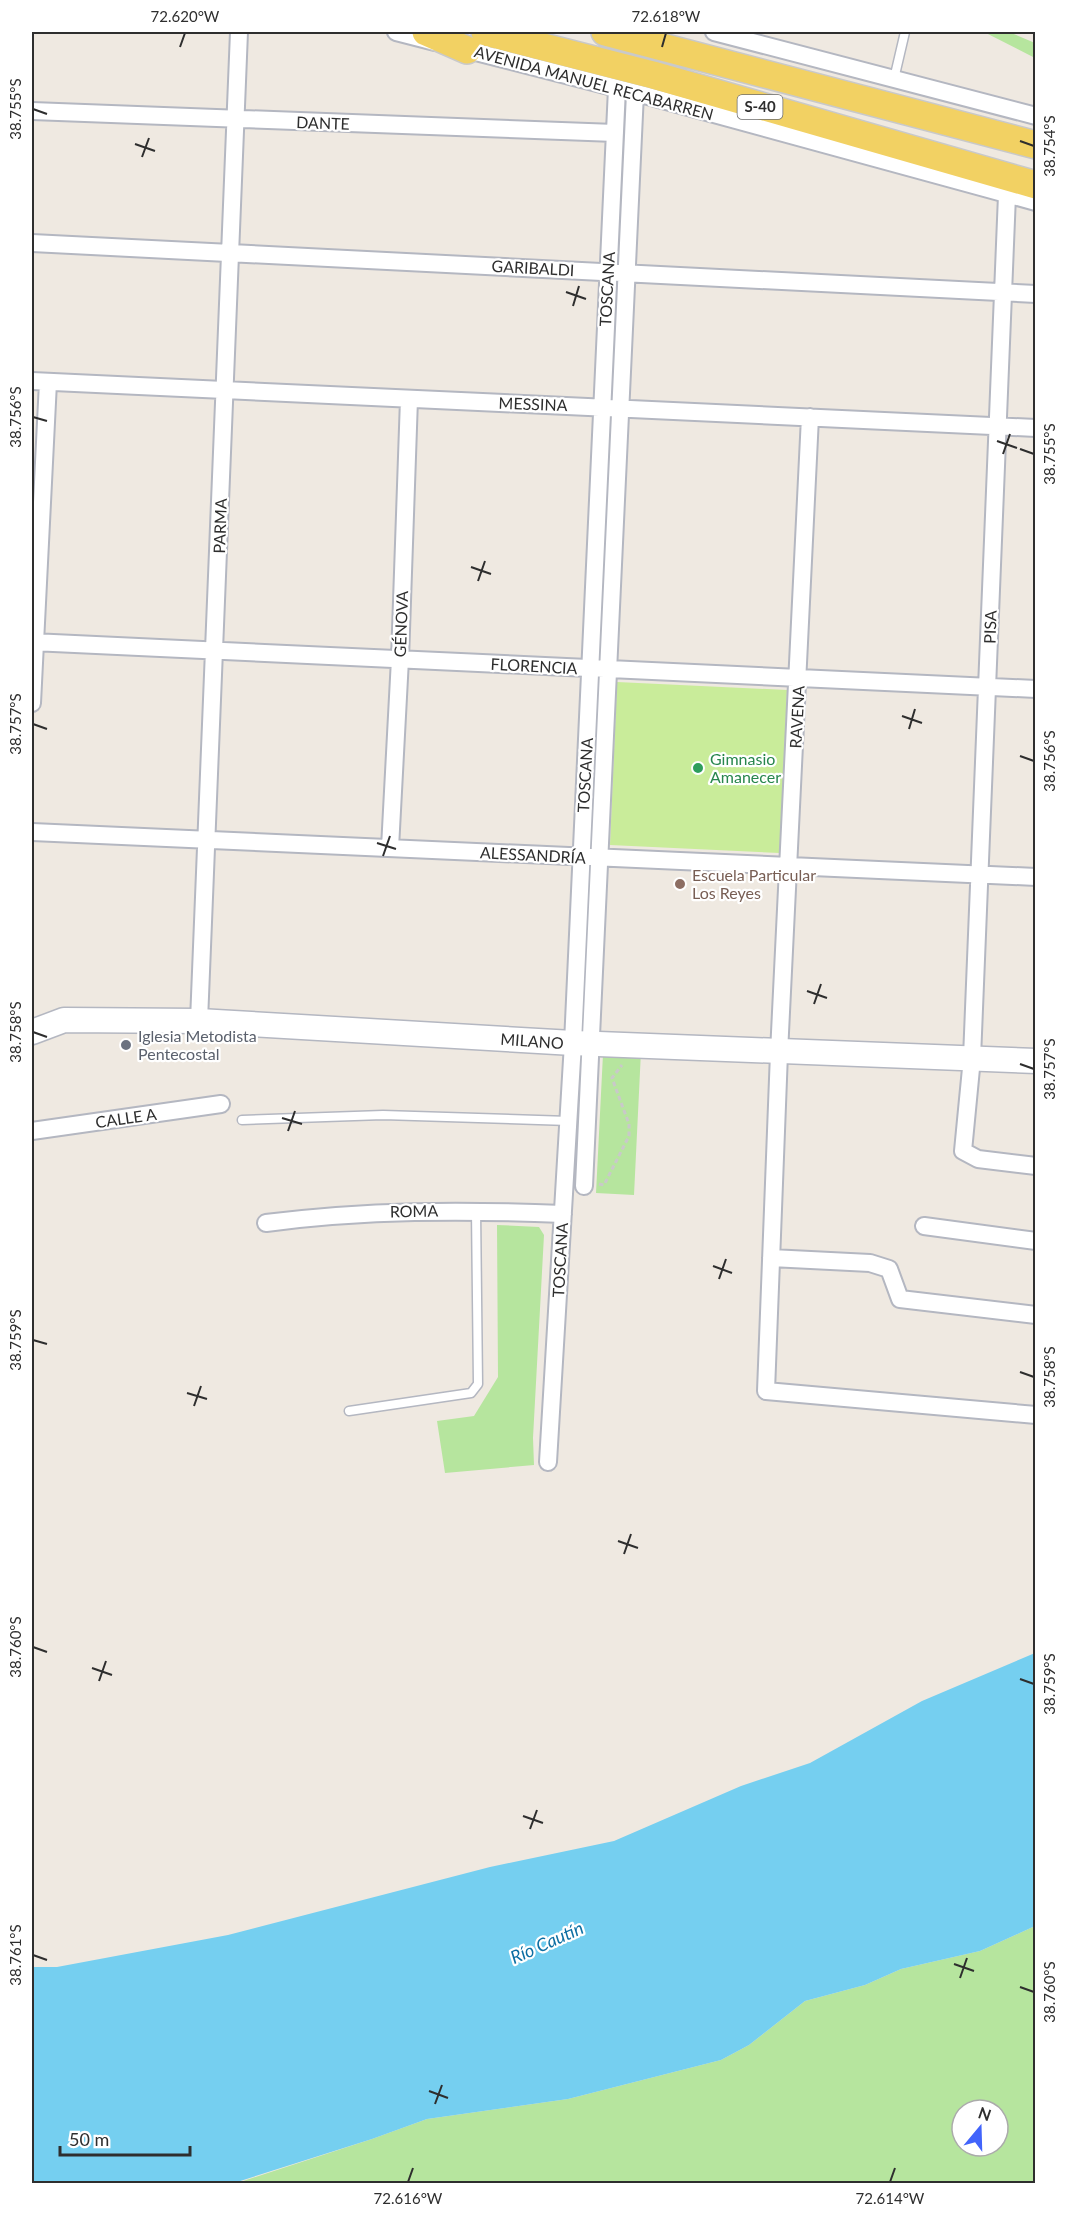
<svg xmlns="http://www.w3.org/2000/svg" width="1067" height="2215" font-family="Lato,sans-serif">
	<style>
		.green { fill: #b6e59e; fill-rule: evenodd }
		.pitch { fill: #c9ec9a }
		.water { fill: #75cff0 }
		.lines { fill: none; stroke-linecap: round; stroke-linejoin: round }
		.lane-casing { stroke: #b4b7c1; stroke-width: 11 }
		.street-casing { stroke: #b4b7c1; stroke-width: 20 }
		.secondary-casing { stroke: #b4b7c1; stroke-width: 27 }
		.primary-casing { stroke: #c9c9c9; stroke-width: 30 }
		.path { stroke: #c9c9c9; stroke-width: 3; stroke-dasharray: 4.5 3; stroke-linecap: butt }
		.lane { stroke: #fff; stroke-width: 8 }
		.street { stroke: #fff; stroke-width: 16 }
		.secondary { stroke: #fff; stroke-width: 24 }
		.primary { stroke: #f2d163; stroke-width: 27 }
		.ticks { fill: none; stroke: #2e2e2e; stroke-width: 2 }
		.leisure-dot { fill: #2e9e5b; stroke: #fff; stroke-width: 2 }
		.education-dot { fill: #8d6e63; stroke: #fff; stroke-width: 2 }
		.worship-dot { fill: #6b7280; stroke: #fff; stroke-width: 2 }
		.labels { text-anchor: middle; stroke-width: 4.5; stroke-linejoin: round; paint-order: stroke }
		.shield { fill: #fff; stroke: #6d6d6d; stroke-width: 1.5 }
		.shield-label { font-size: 15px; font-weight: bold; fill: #2e2e2e }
		.street-label { font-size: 16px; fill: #2e2e2e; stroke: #fff }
		.leisure-label { font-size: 16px; fill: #27864d; stroke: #fff; text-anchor: start }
		.education-label { font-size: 16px; fill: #785e54; stroke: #fff; text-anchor: start }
		.worship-label { font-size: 16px; fill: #5b616d; stroke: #fff; text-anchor: start }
		.water-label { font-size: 18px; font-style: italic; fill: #0d6fa3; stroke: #fff }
		.neatline { fill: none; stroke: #2e2e2e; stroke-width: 2 }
		.ticks-label { font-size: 15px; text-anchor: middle; fill: #2e2e2e }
	</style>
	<rect width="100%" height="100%" fill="#efe9e1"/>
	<path class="green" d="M984 32H1009L1035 43V58Z
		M624 102 627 103 620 251 616 250Z
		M609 431H613L603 644H599Z
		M641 1051 634 1195 596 1193 603 1054Z
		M580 1054H584L577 1188H573Z
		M497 1225 539 1227 544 1235 533 1438 534 1465 445 1473 437 1421 474 1416 498 1377Z
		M1035 1926V2183L234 2184 372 2139 427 2119 568 2099 721 2060 749 2045 805 2001 865 1985 901 1969 980 1951ZM962 2110H998V2146H962Z"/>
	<path class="pitch" d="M617 682 787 690 780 853 610 845Z"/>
	<path class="water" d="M1035 1653V1926L980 1951 901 1969 865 1985 805 2001 749 2045 721 2060 568 2099 427 2119 372 2139 234 2183H32V1967H57L228 1935 490 1867 614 1841 741 1786 810 1763 922 1701Z"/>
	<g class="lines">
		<g class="lane-casing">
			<path id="lane" d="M894 79 905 32
				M242 1120 383 1115 569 1121
				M349 1411 471 1393 478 1384 476 1210"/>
		</g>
		<g class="street-casing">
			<path id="street" d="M396 32 435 42
				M714 32 1036 116
				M460 48 648 96 1036 202
				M32 111 615 133
				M1007 195 972 1058 963 1151 978 1159 1036 1166
				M32 243 1036 294
				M32 381 1036 428
				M810 417 779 1053 766 1391 1036 1415
				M32 642 1036 689
				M32 703 48 382
				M32 832 1036 877
				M390 848 400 659 409 399
				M199 1021 239 32
				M32 1131 221 1104
				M584 1186 635 93
				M266 1223C367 1210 462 1210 563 1214
				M924 1226 1036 1241
				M771 1258 870 1263 889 1269 900 1299 1036 1315
				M548 1462 573 1043 617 88"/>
		</g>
		<g class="secondary-casing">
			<path id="secondary" d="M32 1032 64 1020 199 1021 573 1043 1036 1061"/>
		</g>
		<g class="primary-casing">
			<path id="primary" d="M426 32 467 50
				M485 32 653 75 1036 185
				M605 32 1036 145"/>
		</g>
		<path class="path" d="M599 1184 604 1185 629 1136V1124L612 1078 622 1065"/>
		<use href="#lane" class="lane"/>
		<use href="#street" class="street"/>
		<use href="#secondary" class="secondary"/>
		<use href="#primary" class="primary"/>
	</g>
	<path class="ticks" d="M180 47 185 33M662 47 666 33M33 109 47 114M1020 141 1034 146M135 144 155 151M142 157 149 138M566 292 586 299M573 306 579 286M33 417 47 421M997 441 1017 448M1020 449 1034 454M1003 454 1010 434M471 567 491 574M478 581 485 561M902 716 922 723M33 724 47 729M909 729 915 709M1020 756 1034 761M377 843 396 849M383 856 390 836M807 991 827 998M814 1004 821 984M33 1032 47 1037M1020 1064 1034 1069M282 1118 302 1124M288 1131 295 1111M713 1266 732 1273M719 1279 726 1259M33 1340 47 1344M1020 1372 1034 1377M187 1393 207 1399M194 1406 201 1386M618 1541 638 1548M624 1554 631 1534M33 1647 47 1652M92 1668 112 1675M1020 1679 1034 1684M99 1681 106 1661M523 1816 543 1823M530 1829 537 1810M33 1955 47 1960M954 1964 974 1971M960 1978 967 1958M1020 1987 1034 1992M429 2091 448 2098M435 2104 442 2085M408 2182 413 2168M890 2182 895 2168"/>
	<circle class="leisure-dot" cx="698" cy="768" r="6"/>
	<circle class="education-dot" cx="680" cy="884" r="6"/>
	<circle class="worship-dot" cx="126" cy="1045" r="6"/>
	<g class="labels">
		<rect class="shield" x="737.5" y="95" width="45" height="24" rx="4.5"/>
		<g class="shield-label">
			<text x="760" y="112">S-40</text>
		</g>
		<g class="street-label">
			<text transform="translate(594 83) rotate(15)" y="6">AVENIDA MANUEL RECABARREN</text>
			<text transform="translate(323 123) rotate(2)" y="6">DANTE</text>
			<text transform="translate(533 268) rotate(3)" y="6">GARIBALDI</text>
			<text transform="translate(607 289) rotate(-87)" y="6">TOSCANA</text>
			<text transform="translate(533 404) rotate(2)" y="6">MESSINA</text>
			<text transform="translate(220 526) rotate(-88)" y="6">PARMA</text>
			<text transform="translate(401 624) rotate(-88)" y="6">GÉNOVA</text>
			<text transform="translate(990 627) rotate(-88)" y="6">PISA</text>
			<text transform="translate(534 666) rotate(3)" y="6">FLORENCIA</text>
			<text transform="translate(797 717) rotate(-87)" y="6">RAVENA</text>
			<text transform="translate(585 775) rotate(-87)" y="6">TOSCANA</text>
			<text transform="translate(533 855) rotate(3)" y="6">ALESSANDRÍA</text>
			<text transform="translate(532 1041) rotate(4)" y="6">MILANO</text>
			<text transform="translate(126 1118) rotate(-8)" y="6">CALLE A</text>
			<text transform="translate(414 1211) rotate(-1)" y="6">ROMA</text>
			<text transform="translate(560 1260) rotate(-87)" y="6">TOSCANA</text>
		</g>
		<g class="leisure-label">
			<text x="710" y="765">Gimnasio<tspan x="710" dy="18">Amanecer</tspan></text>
		</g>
		<g class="education-label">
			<text x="692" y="881">Escuela Particular<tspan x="692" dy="18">Los Reyes</tspan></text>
		</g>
		<g class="worship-label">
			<text x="138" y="1042">Iglesia Metodista<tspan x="138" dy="18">Pentecostal</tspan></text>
		</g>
		<g class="water-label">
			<text transform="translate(547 1943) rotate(-24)" y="6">Río Cautín</text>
		</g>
	</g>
	<rect width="1067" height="2215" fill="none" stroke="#ffffff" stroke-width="66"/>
	<g transform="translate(980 2128) rotate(19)"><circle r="28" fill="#ffffff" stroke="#ababab" stroke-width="1.5"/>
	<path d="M0-4.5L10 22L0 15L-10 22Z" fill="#4264fb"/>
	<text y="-9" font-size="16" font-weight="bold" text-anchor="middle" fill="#2e2e2e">N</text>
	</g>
	<path d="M60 2146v9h130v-9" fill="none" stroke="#2e2e2e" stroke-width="3"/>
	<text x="69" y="2146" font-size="18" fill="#2e2e2e" stroke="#ffffff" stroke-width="4.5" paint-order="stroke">50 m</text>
	<rect x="33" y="33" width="1001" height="2149" class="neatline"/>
	<g class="ticks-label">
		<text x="185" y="22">72.620°W</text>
		<text x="666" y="22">72.618°W</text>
		<text transform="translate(16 109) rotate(-90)" y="5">38.755°S</text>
		<text transform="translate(1050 146) rotate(-90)" y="5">38.754°S</text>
		<text transform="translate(16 417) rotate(-90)" y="5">38.756°S</text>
		<text transform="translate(1050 454) rotate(-90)" y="5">38.755°S</text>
		<text transform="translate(16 724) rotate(-90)" y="5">38.757°S</text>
		<text transform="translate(1050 761) rotate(-90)" y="5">38.756°S</text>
		<text transform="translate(16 1032) rotate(-90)" y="5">38.758°S</text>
		<text transform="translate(1050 1069) rotate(-90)" y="5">38.757°S</text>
		<text transform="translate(16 1340) rotate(-90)" y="5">38.759°S</text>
		<text transform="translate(1050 1377) rotate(-90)" y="5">38.758°S</text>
		<text transform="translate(16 1647) rotate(-90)" y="5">38.760°S</text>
		<text transform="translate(1050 1684) rotate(-90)" y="5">38.759°S</text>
		<text transform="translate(16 1955) rotate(-90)" y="5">38.761°S</text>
		<text transform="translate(1050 1992) rotate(-90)" y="5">38.760°S</text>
		<text x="408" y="2204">72.616°W</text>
		<text x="890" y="2204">72.614°W</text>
	</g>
</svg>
